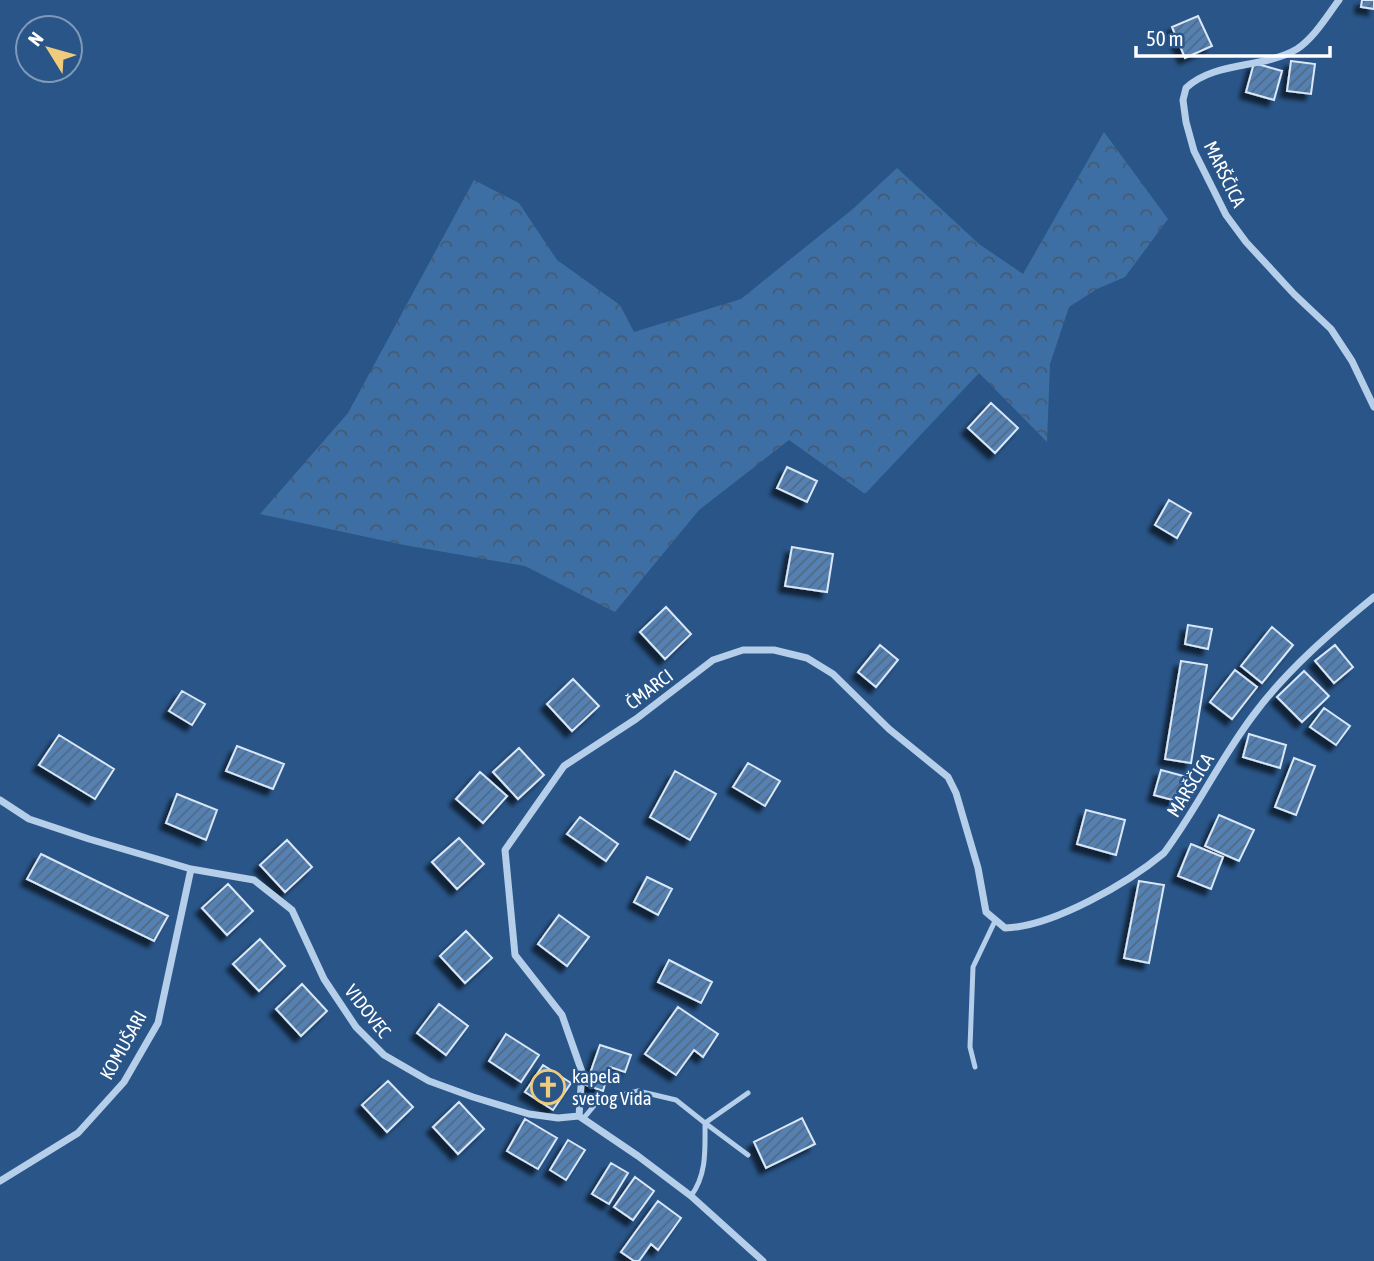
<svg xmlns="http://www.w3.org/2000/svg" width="1374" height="1261" font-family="'Asap Condensed',sans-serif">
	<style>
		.forest { fill: url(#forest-crowns) }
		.building { fill: url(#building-hatch); stroke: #d9e7f7; stroke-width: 2; filter: url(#shadow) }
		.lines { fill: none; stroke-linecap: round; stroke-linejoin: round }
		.lane { stroke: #b5cee9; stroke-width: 5 }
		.street { stroke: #b5cee9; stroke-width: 7 }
		.labels { text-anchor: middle; stroke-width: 5; stroke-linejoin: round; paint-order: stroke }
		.street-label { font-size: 19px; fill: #fff; stroke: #295588 }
		.poi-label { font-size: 19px; fill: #fff; stroke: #295588; text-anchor: start }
	</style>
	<defs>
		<pattern id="forest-crowns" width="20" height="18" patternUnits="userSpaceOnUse" patternTransform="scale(1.75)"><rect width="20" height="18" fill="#3d6fa5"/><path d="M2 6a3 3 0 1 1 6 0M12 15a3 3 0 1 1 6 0" fill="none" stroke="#465a70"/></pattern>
		<pattern id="building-hatch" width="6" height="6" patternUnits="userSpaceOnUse" patternTransform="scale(1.75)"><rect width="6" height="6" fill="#5581b2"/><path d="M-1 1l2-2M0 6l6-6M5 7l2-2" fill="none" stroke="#516984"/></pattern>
		<filter id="shadow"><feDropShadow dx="-6" dy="6" stdDeviation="2" flood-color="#0009"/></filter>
	</defs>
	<rect width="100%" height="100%" fill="#295588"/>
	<path class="forest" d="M1104 132 1168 219 1125 277 1097 289 1069 307 1050 364 1047 442 979 373 865 494 789 440 699 510 615 612 525 566 404 545 260 514 348 413 474 180 519 203 557 260 620 305 634 332 741 299 854 208 897 168 979 244 1023 274Z"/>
	<path class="building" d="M1362 0H1374V9L1361 7Z
		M1198 16 1212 46 1185 58 1172 27Z
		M1291 61 1315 64 1311 94 1287 91Z
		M1254 63 1282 71 1274 100 1246 92Z
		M991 403 1018 428 995 453 968 428Z
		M787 467 817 481 807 502 777 488Z
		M1169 500 1191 513 1177 538 1155 525Z
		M792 547 833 554 827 592 785 586Z
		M666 607 691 634 665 659 640 632Z
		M1188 625 1212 629 1208 649 1185 644Z
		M1272 627 1293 645 1262 683 1241 666Z
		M880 645 898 660 876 687 858 672Z
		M1335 645 1353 667 1334 683 1315 661Z
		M1181 661 1207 665 1191 763 1165 759Z
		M1235 670 1257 687 1232 719 1210 702Z
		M1304 671 1329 696 1302 722 1277 697Z
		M573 679 599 706 572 731 547 704Z
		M182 691 205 704 192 725 169 711Z
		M1324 708 1350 726 1336 745 1310 727Z
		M1249 734 1286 745 1280 768 1243 757Z
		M59 735 114 769 95 799 39 765Z
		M237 746 284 764 273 789 226 771Z
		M519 748 544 775 518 799 493 772Z
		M1294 758 1315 766 1296 815 1275 807Z
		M748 763 780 781 765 806 733 787Z
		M1161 770 1187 777 1180 802 1154 795Z
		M675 771 716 794 690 840 650 817Z
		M480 772 507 796 483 823 456 799Z
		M177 794 217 810 206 840 166 823Z
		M1086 810 1125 820 1116 855 1077 844Z
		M1219 815 1254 830 1239 861 1205 846Z
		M580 817 618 844 606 861 567 834Z
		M459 838 484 864 457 889 432 862Z
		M287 840 312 867 285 892 260 865Z
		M1191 844 1223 857 1211 889 1178 876Z
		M41 854 168 916 154 941 27 879Z
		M647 877 672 889 658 915 634 902Z
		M1139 881 1164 885 1149 963 1124 958Z
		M228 884 253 911 227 935 202 908Z
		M559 915 589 937 567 966 538 944Z
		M466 931 492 958 465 983 440 956Z
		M260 939 285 966 259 991 233 964Z
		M669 960 712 982 701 1003 658 982Z
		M302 984 327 1011 301 1036 276 1009Z
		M439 1004 468 1026 446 1055 417 1033Z
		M678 1007 718 1034 703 1057 694 1050 676 1075 645 1054Z
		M506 1034 539 1055 521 1082 489 1061Z
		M600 1045 631 1055 625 1072 610 1067 603 1091 586 1085Z
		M543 1065 571 1083 553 1110 525 1092Z
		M388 1081 413 1107 387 1132 362 1105Z
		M459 1102 484 1129 458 1154 433 1127Z
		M802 1118 815 1144 766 1168 754 1142Z
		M525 1119 557 1138 538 1169 507 1151Z
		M568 1140 585 1150 566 1180 550 1170Z
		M611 1163 628 1173 609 1204 592 1194Z
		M635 1177 654 1191 633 1220 614 1207Z
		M658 1201 681 1218 658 1250 651 1244 639 1261H634L621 1252Z"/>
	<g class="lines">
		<path class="lane" d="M975 1067 970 1047 973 967 995 921
			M583 1119 598 1101 638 1091 676 1100 705 1123C705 1150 707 1174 691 1196
			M748 1155 705 1123 748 1093"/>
		<path class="street" d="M1339 0C1327 16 1314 38 1297 49 1263 69 1214 61 1186 88L1183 100 1186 122 1194 151 1226 215 1246 242 1294 294 1331 329 1352 361 1374 407
			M0 800 29 819 89 839 191 869 254 880 292 910 324 979 356 1027 384 1055 429 1081 473 1097 529 1114 558 1118 579 1116 638 1156 691 1196 763 1261
			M579 1116 582 1072 562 1015 515 955 505 850 564 766 636 719 713 660 743 650H774L807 658 833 674 889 729 948 777 956 793 978 868 986 912 1005 928C1052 927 1128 883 1164 853 1197 809 1221 757 1255 713 1288 669 1331 632 1374 597
			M0 1181 78 1133 124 1082 158 1023 191 869"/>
	</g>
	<defs>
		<g id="church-ring" transform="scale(1.75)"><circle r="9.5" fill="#295588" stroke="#f0cb7c" stroke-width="1.5"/><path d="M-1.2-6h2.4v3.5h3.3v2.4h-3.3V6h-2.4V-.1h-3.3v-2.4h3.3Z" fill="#f0cb7c"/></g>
	</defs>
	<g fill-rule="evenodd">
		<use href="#church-ring" x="548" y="1087"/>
	</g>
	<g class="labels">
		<g class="street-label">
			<text transform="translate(1225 174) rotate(64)" y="7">MARŠČICA</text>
			<text transform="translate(649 689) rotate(-37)" y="7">ČMARCI</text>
			<text transform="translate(1190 785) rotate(-58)" y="7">MARŠČICA</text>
			<text transform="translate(368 1011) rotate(52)" y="7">VIDOVEC</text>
			<text transform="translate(123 1045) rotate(-61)" y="7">KOMUŠARI</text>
		</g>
		<g class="poi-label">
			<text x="572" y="1083">kapela<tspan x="572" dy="22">svetog Vida</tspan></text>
		</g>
	</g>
	<g transform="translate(49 49) rotate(307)"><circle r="33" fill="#295588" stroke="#7f99b8" stroke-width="2"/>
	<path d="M0-5L12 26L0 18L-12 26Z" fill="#f0cb7c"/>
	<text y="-10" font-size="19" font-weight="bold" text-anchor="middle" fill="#ffffff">N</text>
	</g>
	<path d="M1136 46v10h194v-10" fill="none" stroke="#ffffff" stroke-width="3.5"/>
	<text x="1146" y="46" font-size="21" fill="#ffffff" stroke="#295588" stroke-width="5" paint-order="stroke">50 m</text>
</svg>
